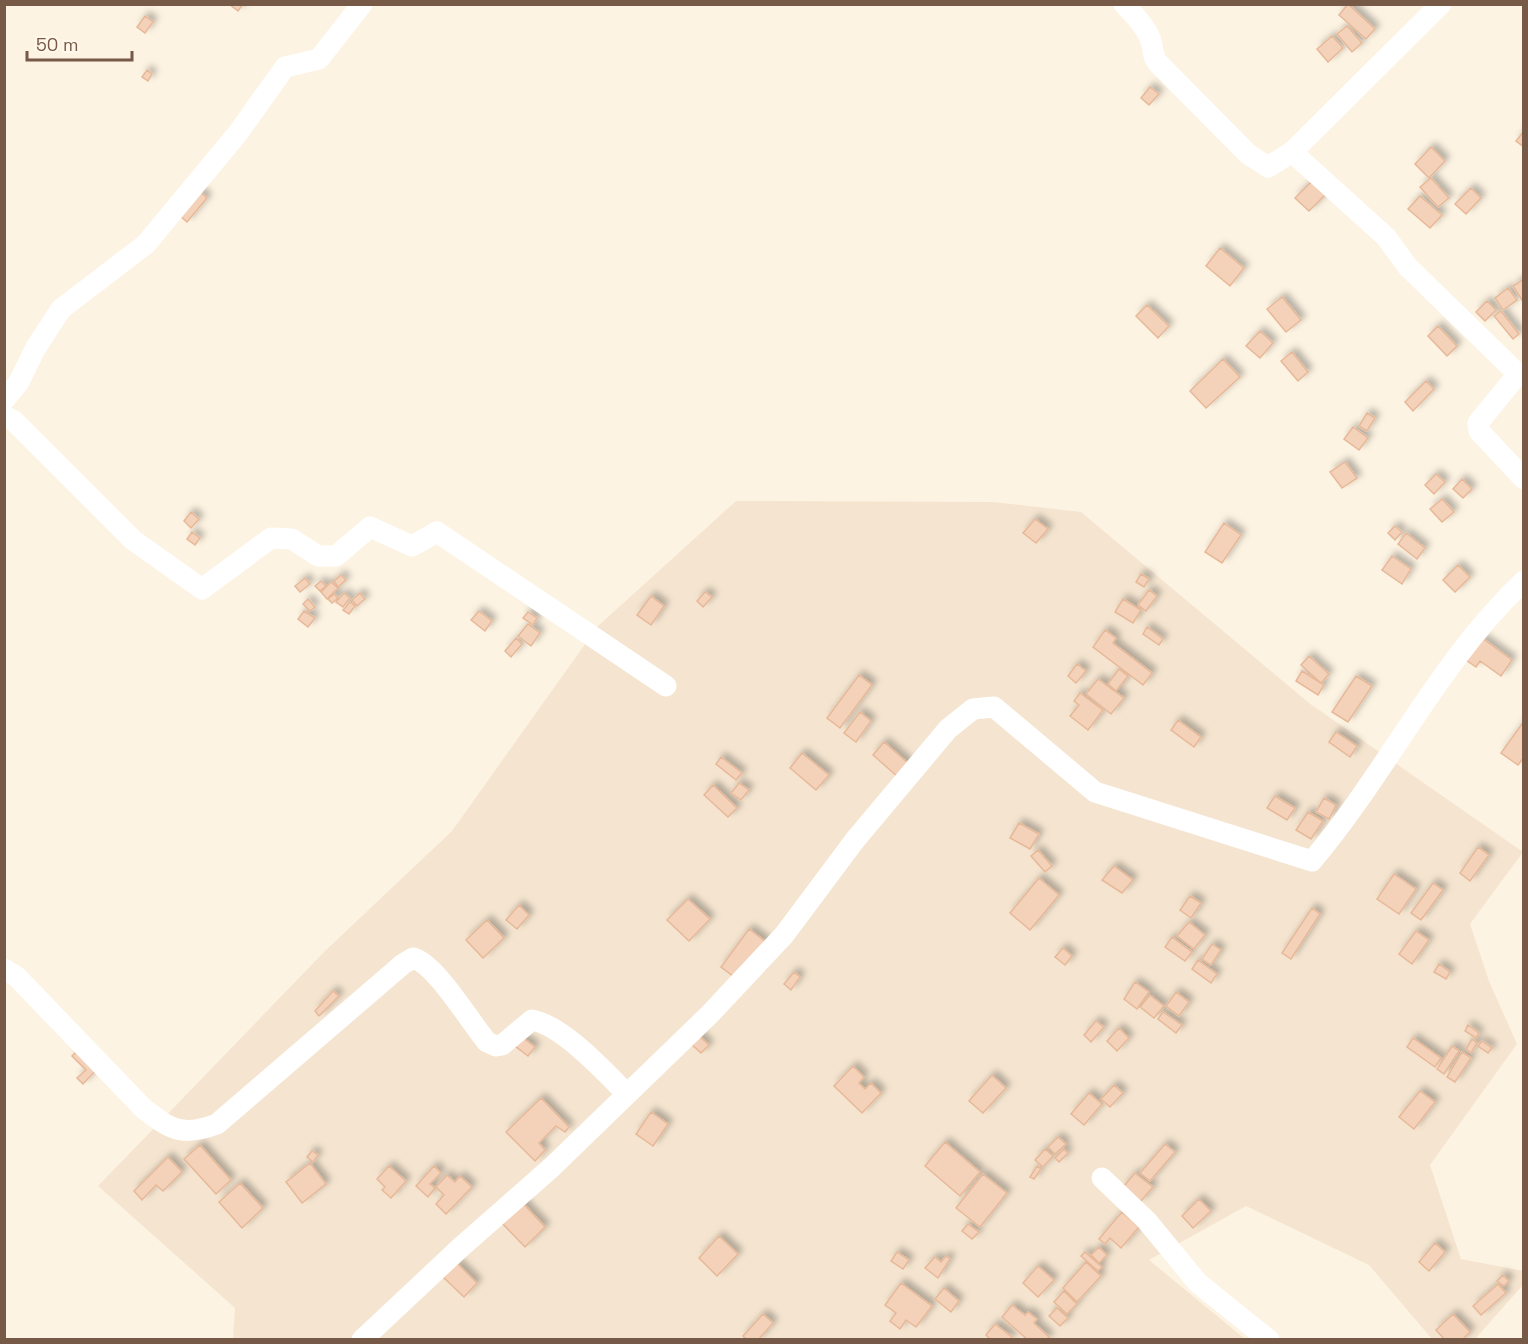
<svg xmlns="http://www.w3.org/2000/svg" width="1528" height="1344" font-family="'Space Grotesk',sans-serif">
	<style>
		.residential { fill: #f5e5d0 }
		.building { fill: #f4d2b9; stroke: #e7b898; stroke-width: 1.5; filter: url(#shadow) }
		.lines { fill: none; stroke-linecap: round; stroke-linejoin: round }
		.minor { stroke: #fff; stroke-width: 21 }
	</style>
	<defs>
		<filter id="shadow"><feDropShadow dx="4.5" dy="-4.5" stdDeviation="3" flood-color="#0004"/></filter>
	</defs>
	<rect width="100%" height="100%" fill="#fdf3e2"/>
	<path class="residential" d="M736 501 993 502 1081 512 1309 703 1523 852 1470 924 1489 981 1517 1044 1430 1165 1461 1259 1523 1271V1285L1475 1339H1432L1369 1265 1246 1206 1149 1260 1245 1339H233L235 1308 98 1186 324 952 452 831 598 626Z"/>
	<path class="building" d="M229 4H243L238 11Z
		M1348 4 1375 29 1366 39 1339 15Z
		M145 16 153 22 145 33 137 27Z
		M1347 26 1362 43 1352 52 1337 34Z
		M1332 36 1343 48 1328 62 1317 49Z
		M147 70 152 74 148 81 142 77Z
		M1150 87 1159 94 1149 105 1141 98Z
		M1524 131V147L1516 141Z
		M1431 147 1445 161 1429 178 1415 164Z
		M1431 178 1449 198 1438 207 1420 187Z
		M1311 182 1325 195 1309 211 1295 198Z
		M1471 188 1481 198 1466 214 1455 204Z
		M199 191 207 198 187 222 179 215Z
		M1420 196 1442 215 1430 228 1408 209Z
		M1220 248 1244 268 1230 286 1206 266Z
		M1524 279V298L1522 300 1513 286Z
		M1508 288 1517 300 1503 310 1495 298Z
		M1282 297 1301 320 1286 332 1267 309Z
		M1487 301 1496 310 1485 321 1476 312Z
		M1147 305 1169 326 1158 338 1136 316Z
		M1501 311 1519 334 1513 339 1494 316Z
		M1438 326 1457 346 1447 356 1428 336Z
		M1260 331 1273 343 1260 358 1246 346Z
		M1292 352 1308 372 1298 381 1281 361Z
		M1223 359 1240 377 1206 408 1190 391Z
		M1426 381 1434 389 1413 411 1405 402Z
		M1367 413 1375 418 1367 431 1359 426Z
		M1353 427 1368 438 1359 450 1344 439Z
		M1345 462 1357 478 1342 488 1330 472Z
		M1436 474 1445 482 1434 494 1425 485Z
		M1462 479 1472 489 1463 498 1453 489Z
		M1442 499 1454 512 1442 522 1430 509Z
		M191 512 199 519 191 528 184 521Z
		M1035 519 1048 529 1036 543 1023 533Z
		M1224 523 1241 535 1222 563 1205 552Z
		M1395 526 1402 532 1395 540 1388 533Z
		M192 532 200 538 195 545 187 539Z
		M1406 533 1425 548 1417 559 1398 544Z
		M1392 556 1411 569 1402 584 1382 570Z
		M1458 565 1470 577 1455 592 1443 580Z
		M1141 574 1149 579 1144 587 1136 582Z
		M341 575 346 580 338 587 334 581Z
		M305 578 310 584 300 592 295 586Z
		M321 581 326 586 320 591 315 586Z
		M331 582 338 588 327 599 321 592Z
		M1149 590 1157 596 1146 611 1138 605Z
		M705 592 712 597 703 607 697 601Z
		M344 593 350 598 343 607 336 602Z
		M360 593 365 599 357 606 352 600Z
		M334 594 338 598 332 603 328 599Z
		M651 596 664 606 651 625 637 615Z
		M308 599 315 607 310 611 303 604Z
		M1123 599 1141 610 1133 623 1115 612Z
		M350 602 355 606 349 614 343 610Z
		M304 611 315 618 308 627 298 619Z
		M479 611 492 621 485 631 471 620Z
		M528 612 537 618 533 625 523 618Z
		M528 624 540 633 531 646 518 636Z
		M1147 627 1163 639 1159 645 1143 634Z
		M1105 630 1116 638 1113 643 1152 673 1143 685 1093 647Z
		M516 638 522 644 511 657 505 651Z
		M1482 638 1512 660 1501 676 1480 661 1476 667 1466 660Z
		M1309 656 1329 674 1321 683 1301 665Z
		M1077 664 1086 671 1076 683 1068 676Z
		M1119 669 1128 676 1116 691 1108 684Z
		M1302 671 1324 685 1318 695 1296 681Z
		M859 675 872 685 840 728 827 718Z
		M1356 676 1372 686 1348 722 1332 712Z
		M1098 679 1124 698 1111 714 1086 694Z
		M1080 693 1103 710 1088 730 1070 716 1079 705 1074 701Z
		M860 712 871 721 856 742 844 733Z
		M1178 720 1201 737 1194 747 1171 730Z
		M1524 721V757L1518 765 1501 753Z
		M1336 732 1357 746 1350 757 1329 742Z
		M884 742 909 764 898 777 873 755Z
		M802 753 829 775 816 790 790 768Z
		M721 757 742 773 736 780 716 764Z
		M739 783 749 790 741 800 731 793Z
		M713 785 737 808 728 817 704 795Z
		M1275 796 1295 808 1287 820 1267 808Z
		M1324 798 1336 805 1329 819 1316 812Z
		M1308 812 1323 821 1311 839 1296 830Z
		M1019 823 1039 834 1030 849 1010 838Z
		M1478 847 1489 855 1470 881 1460 873Z
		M1038 850 1052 866 1045 872 1031 856Z
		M1114 866 1133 880 1122 893 1102 880Z
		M1394 874 1416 889 1399 914 1377 899Z
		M1039 878 1059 895 1030 930 1010 913Z
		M1433 883 1443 890 1421 920 1411 913Z
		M1190 896 1201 903 1191 918 1180 910Z
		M688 899 710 919 689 941 667 920Z
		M519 905 529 915 517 929 506 920Z
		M1312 908 1320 914 1291 959 1282 953Z
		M487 920 504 938 483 958 466 940Z
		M1189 922 1205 935 1194 949 1177 936Z
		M749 929 766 942 737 979 721 967Z
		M1416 931 1429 940 1412 964 1399 954Z
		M1172 937 1192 952 1185 961 1165 947Z
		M1212 944 1221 950 1211 965 1202 959Z
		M1063 948 1072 956 1065 965 1055 957Z
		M1198 960 1217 974 1211 983 1192 969Z
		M1439 964 1450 972 1446 979 1434 972Z
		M794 972 800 977 791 990 784 984Z
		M1135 982 1149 992 1137 1009 1124 999Z
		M333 991 339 996 319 1016 315 1011Z
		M1176 992 1189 1002 1179 1016 1166 1006Z
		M1150 995 1164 1006 1154 1018 1140 1007Z
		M1163 1012 1182 1025 1176 1033 1158 1019Z
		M1096 1021 1104 1027 1091 1042 1084 1035Z
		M1468 1025 1479 1033 1476 1038 1465 1031Z
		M1119 1028 1129 1038 1117 1051 1107 1041Z
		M698 1035 709 1045 701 1053 691 1044Z
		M522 1037 535 1047 528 1056 515 1046Z
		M1413 1038 1441 1058 1435 1067 1407 1047Z
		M1472 1039 1477 1043 1471 1053 1466 1049Z
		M1482 1041 1492 1048 1488 1053 1478 1046Z
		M1452 1046 1459 1051 1444 1074 1437 1069Z
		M79 1049 98 1068 83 1084 77 1078 86 1070 72 1056Z
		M1462 1052 1471 1058 1455 1082 1447 1077Z
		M853 1066 864 1077 859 1083 865 1089 871 1083 881 1093 862 1113 834 1086Z
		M992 1075 1006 1088 983 1113 969 1101Z
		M1114 1085 1123 1093 1110 1107 1101 1099Z
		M1420 1091 1435 1102 1414 1129 1399 1117Z
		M1089 1093 1102 1104 1084 1125 1071 1114Z
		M541 1098 569 1127 565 1132 556 1126 539 1143 545 1150 535 1161 506 1132Z
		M651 1112 668 1124 653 1146 636 1134Z
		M1058 1137 1066 1144 1055 1154 1048 1147Z
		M945 1142 980 1172 960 1196 925 1166Z
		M1165 1144 1175 1152 1150 1181 1140 1173Z
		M200 1145 231 1180 216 1194 184 1159Z
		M1045 1149 1053 1156 1043 1167 1035 1160Z
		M1064 1149 1068 1153 1059 1162 1055 1158Z
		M312 1151 318 1155 313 1162 307 1157Z
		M168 1157 182 1172 163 1191 156 1185 142 1200 134 1191Z
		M310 1163 326 1184 302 1203 286 1182Z
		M389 1166 406 1181 391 1198 382 1190 385 1187 377 1179Z
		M434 1166 441 1173 430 1184 435 1188 428 1197 416 1186Z
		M1037 1166 1041 1169 1034 1179 1030 1177Z
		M1135 1173 1153 1187 1140 1202 1123 1187Z
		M983 1174 1007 1193 980 1227 956 1208Z
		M447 1175 455 1182 460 1176 472 1187 446 1214 436 1204 444 1195 436 1187Z
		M240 1183 263 1208 242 1228 219 1202Z
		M1199 1199 1211 1211 1193 1228 1182 1216Z
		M520 1200 545 1227 525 1247 499 1220Z
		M1122 1212 1139 1227 1121 1248 1110 1238 1105 1244 1099 1239Z
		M968 1224 979 1232 972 1239 962 1231Z
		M719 1236 738 1254 717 1276 699 1258Z
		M1435 1243 1445 1252 1429 1271 1419 1262Z
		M1099 1247 1107 1255 1099 1263 1091 1255Z
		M897 1252 909 1260 903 1269 891 1261Z
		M1085 1252 1102 1267 1098 1271 1081 1256Z
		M946 1256 950 1259 938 1278 925 1268 935 1257 941 1262Z
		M1086 1262 1101 1276 1077 1302 1063 1288Z
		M457 1263 477 1283 464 1297 443 1277Z
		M1038 1266 1054 1280 1038 1297 1023 1283Z
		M1503 1275 1509 1281 1504 1286 1497 1281Z
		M901 1283 932 1306 916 1327 906 1320 900 1329 890 1321 896 1313 885 1305Z
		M1498 1284 1506 1293 1481 1315 1473 1306Z
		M944 1288 959 1301 951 1312 935 1299Z
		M1064 1291 1077 1304 1067 1314 1054 1302Z
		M1012 1305 1025 1315 1028 1312 1037 1319 1034 1323 1049 1337 1047 1340H1028L1002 1317Z
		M1057 1308 1068 1318 1060 1326 1049 1316Z
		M763 1314 773 1323 758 1340H747L743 1336Z
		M1453 1314 1470 1332 1462 1340H1445L1436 1330Z
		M995 1324 1012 1337 1010 1340H991L986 1335Z"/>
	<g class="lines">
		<path class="minor" d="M1124 4C1134 15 1149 29 1152 45 1154 53 1152 56 1158 63L1248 154 1268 167 1292 152 1441 4
			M1292 152 1386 237 1408 267 1518 374
			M1524 374H1518L1478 423 1479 431 1524 479
			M4 400 19 382 35 349 61 309 146 244 238 133 285 67 319 59 362 4
			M4 416 14 421 133 540 202 589 271 538 292 539 318 556H336L370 527 412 546 437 532 666 686
			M4 969 17 977 144 1109C172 1130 182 1137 217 1124L403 964 413 958C436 964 470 1022 487 1042L496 1046 502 1045 532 1020C562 1025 605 1072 627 1094
			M1102 1178 1147 1221 1198 1283 1269 1340
			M362 1340 460 1248 552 1167 710 1014 784 935 855 840 948 729 973 709 994 707 1095 792 1312 861C1388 771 1438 662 1524 581"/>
	</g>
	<rect width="1528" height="1344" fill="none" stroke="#765947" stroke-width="12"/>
	<path d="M27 51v9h105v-9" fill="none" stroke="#765947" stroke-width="3"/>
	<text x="36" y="51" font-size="18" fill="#765947" stroke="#fff7e9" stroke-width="4.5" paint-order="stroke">50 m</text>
</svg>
